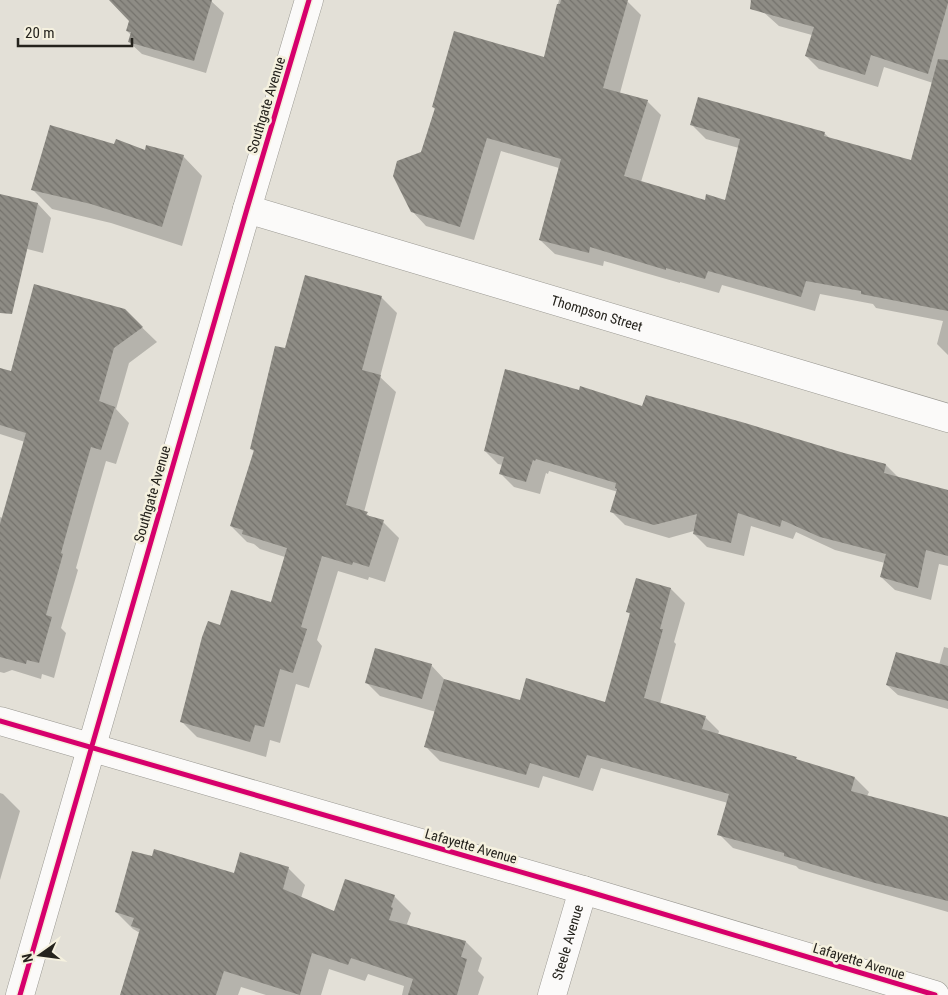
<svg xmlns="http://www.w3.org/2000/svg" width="948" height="995" font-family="'Roboto Condensed',sans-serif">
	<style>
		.shadow { fill: #0003 }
		.building { fill: url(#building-back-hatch) }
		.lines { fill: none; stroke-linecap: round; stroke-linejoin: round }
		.street-casing { stroke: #999791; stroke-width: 29 }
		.street { stroke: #fbfaf9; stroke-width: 28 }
		.cycleway-casing { stroke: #f5f1df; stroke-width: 8 }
		.cycleway { stroke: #d6006c; stroke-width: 5 }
		.labels { text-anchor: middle; stroke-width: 5; stroke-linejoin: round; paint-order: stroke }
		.street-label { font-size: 14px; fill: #25231d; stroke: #f5f1df }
	</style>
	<defs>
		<pattern id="building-back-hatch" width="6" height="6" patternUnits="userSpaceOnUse" patternTransform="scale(1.25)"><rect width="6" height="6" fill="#8e8c85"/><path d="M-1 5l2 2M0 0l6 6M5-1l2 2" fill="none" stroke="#74726c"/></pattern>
	</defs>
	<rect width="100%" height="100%" fill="#e3e0d7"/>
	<path class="shadow" d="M110 0 211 1 224 13 206 73 142 54 129 42 131 35 127 31 130 21Z
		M559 0H623L627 1 641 15 620 93 647 101 661 115 641 182 706 201H726L739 148 706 139 692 125 824 133 948 245V355L937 344 943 321 876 308 873 304 820 294 815 311 722 285 719 293 680 282V283L604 261 603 266 555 254 540 240 559 168 501 151 474 240 426 226 412 211 422 153 436 110 433 107 544 59Z
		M750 0H948V164L933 83 884 67 878 87 819 69 806 56 812 35 779 26Z
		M115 146 183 156 202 176 182 246 111 223 52 209 33 190Z
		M0 195 38 204 51 218 43 253 0 242Z
		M381 297 397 313 380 377 396 392 364 512 372 518 383 522 399 538 385 582 369 577 368 580 338 571 317 640 322 646 309 688 296 684 280 743 270 740 266 757 197 737 181 721 221 626 272 603 285 557 260 549 254 544 247 542 231 526 255 452 251 449 286 350Z
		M124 310 157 342 129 363 116 409 129 423 116 464 106 461 94 503 76 568 78 570 61 628 66 633 54 678 42 674 41 679 12 670 4 673 0 672V517L3 518 25 442 0 434V388L12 373Z
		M580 392 886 465 899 478 948 491V566L939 564 931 600 895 590 881 577 885 563 835 550 796 532 793 539 751 526 744 556 707 547 694 534V531L669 538 625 525 612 512 618 492 549 471 548 474 546 473 540 494 514 487 500 473 503 465 498 464 485 451Z
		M671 589 685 603 674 642 676 644 660 704 705 717 719 731 718 735 855 778 869 792 867 796 948 818V912L840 881 799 869 796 866 733 848 719 834 728 803 601 768 593 791 543 776 539 788 440 761 426 747 436 712 380 696 366 682 431 665 444 679V680L521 702 606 703 631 615 627 611Z
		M944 647 948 648V709L898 695 887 685 939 665Z
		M0 793 3 794 20 811 0 880Z
		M288 868 305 885 301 898 335 913 394 896 411 913 407 924 410 926 466 942 482 958 478 971 484 977 478 995H402L404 986 368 974 365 981 329 969 321 995H266L241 987 238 995H121L140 933 133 929 116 912 235 875Z"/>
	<path class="building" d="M109 0H212L194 61 128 42 131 32 126 31 129 21Z
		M561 0H628L603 88 648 100 624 176 705 200 706 194 725 200 740 139 690 125 698 97 825 132 824 136 911 160 938 59 948 60V311L861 294V291L806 281 801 297 708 271 705 279 666 268V270L590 247 589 253 539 240 561 159 487 138 460 227 411 212 393 176 397 161 421 152 435 108 432 107 454 31 544 57 557 4H560Z
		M751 0H948V3L928 74 871 55 865 75 805 56 814 27 750 9Z
		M50 125 114 144 116 139 145 150 146 145 184 155 162 227 91 204 31 190Z
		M0 194 38 203 12 314 0 313Z
		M305 275 382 296 362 370 381 375 346 505 368 512 366 515 384 520 369 567 353 562 352 565 322 556 301 627 307 629 293 673 280 669 264 727 255 725 250 742 180 722 202 637 208 621 220 625 231 590 271 602 287 548 242 534 243 530 230 526 254 450 250 449 275 346 285 348Z
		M34 284 125 309 143 327 114 348 99 401 115 407 101 450 91 447 79 488 61 553 63 554 46 615 52 617 39 663 27 660 26 664 0 657V524L26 433 0 425V368L11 371Z
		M505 369 579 390 580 386 642 406 646 395 745 423 844 453 886 464 884 473 948 490V556L926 550 918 588 880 577 886 554 820 537 782 520 780 527 738 513 731 543 693 534 697 514 654 525 610 512 617 489 615 488 616 483 536 459 535 461 533 460 526 482 499 474 504 457 484 451Z
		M636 578 671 588 660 629H663L644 698 706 716 702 729 797 757 796 759 855 777 851 791 948 817V901L875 883 784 856V853L717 835 729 794 587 755 579 778 530 763 526 775 424 747 444 679 520 700 526 678 605 702 630 613 626 612Z
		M375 648 432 664 422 699 365 683Z
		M896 652 948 666V701L886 685Z
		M154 849 234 873 240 852 289 867 283 889 334 911 345 879 395 895 391 907 393 908 389 920 466 941 461 957 467 959 457 995H408L413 979 351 958 348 965 312 953 300 995 224 971 216 995H120L140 929 131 926 134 918 115 912 132 851 152 856Z"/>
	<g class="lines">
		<g class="street-casing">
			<g id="street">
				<path id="s1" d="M247 209 948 418"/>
				<path d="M0 721 583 890 935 995"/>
				<path d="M20 995 247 209 309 0"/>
				<path id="s2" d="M552 995 583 890"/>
			</g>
		</g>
		<use href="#street" class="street"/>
		<g class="cycleway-casing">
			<path id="cycleway" d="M0 721 583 890 935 995
				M20 995 247 209 309 0"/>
		</g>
		<use href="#cycleway" class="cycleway"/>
	</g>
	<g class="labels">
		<g class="street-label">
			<text transform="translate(266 105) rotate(-73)" y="5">Southgate Avenue</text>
			<text dy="5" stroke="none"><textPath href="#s1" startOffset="365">Thompson Street</textPath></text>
			<text transform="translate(152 494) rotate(-74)" y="5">Southgate Avenue</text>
			<text transform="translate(471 846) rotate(16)" y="5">Lafayette Avenue</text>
			<text dy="5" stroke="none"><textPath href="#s2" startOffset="55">Steele Avenue</textPath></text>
			<text transform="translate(859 961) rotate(17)" y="5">Lafayette Avenue</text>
		</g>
	</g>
	<g transform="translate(40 955) rotate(256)" stroke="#f5f1df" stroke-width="4" paint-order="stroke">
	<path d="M0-4L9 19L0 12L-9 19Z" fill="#25231d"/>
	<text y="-8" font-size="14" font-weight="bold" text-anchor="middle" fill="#25231d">N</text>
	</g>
	<path d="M18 38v8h114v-8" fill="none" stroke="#25231d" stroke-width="2.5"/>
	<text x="25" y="38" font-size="15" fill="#25231d" stroke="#f5f1df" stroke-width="4" paint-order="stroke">20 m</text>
</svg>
